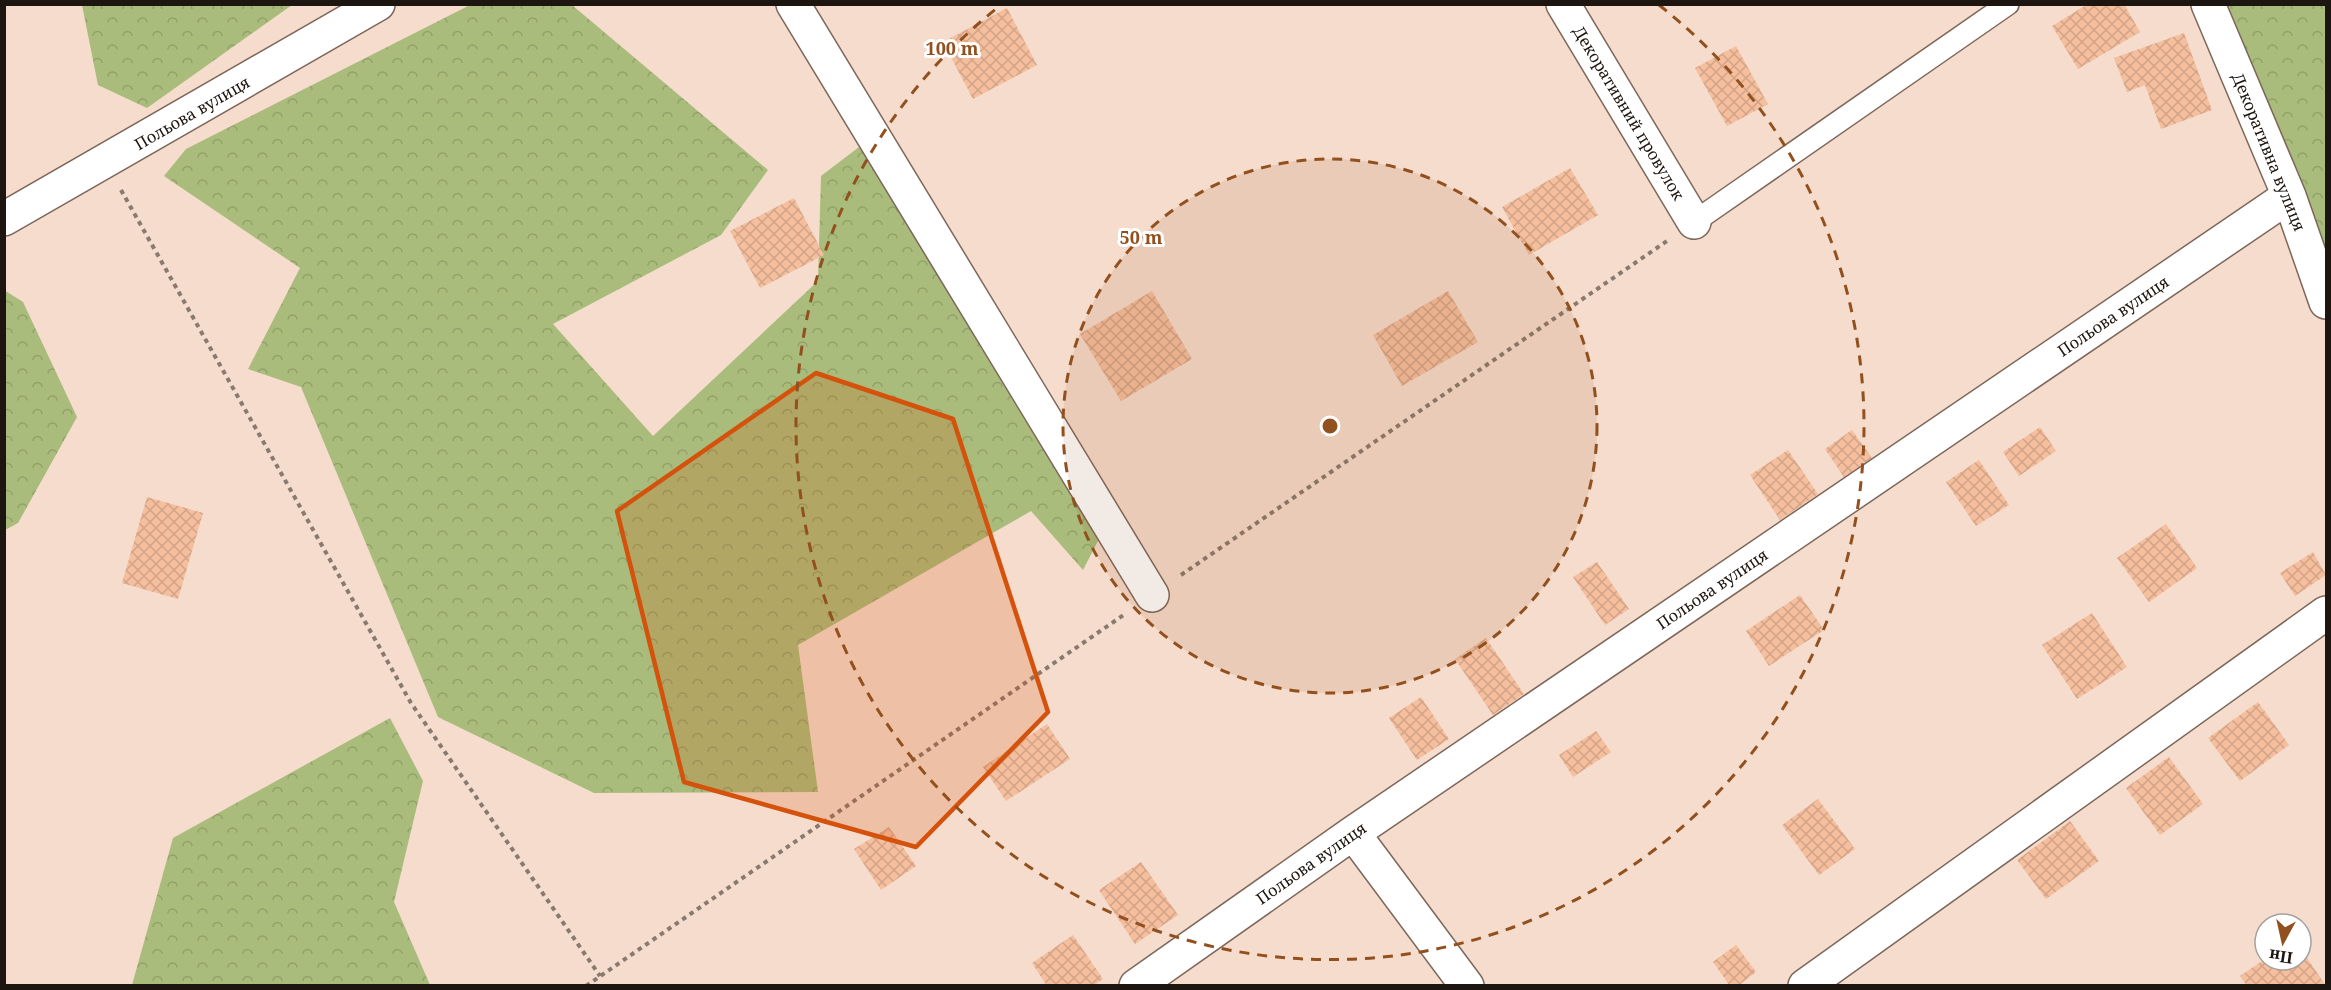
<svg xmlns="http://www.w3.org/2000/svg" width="2331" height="990" font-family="'Noto Serif',serif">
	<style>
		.forest { fill: url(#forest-crowns) }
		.building { fill: url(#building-cross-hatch) }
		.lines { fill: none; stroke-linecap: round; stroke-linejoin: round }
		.lane-casing { stroke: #7d675a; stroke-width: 24 }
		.street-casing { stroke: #7d675a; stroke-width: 36 }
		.path { stroke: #8a796e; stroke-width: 4; stroke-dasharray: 4.5 4.5; stroke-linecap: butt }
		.lane { stroke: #fff; stroke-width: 21 }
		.street { stroke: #fff; stroke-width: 33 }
		.marked { fill: #d4520c; fill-opacity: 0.2; stroke: #d4520c; stroke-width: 4.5; stroke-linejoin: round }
		.ring { fill: none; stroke: #92501e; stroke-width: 3; stroke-dasharray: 10 8 }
		.labels { text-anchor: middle; stroke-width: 6; stroke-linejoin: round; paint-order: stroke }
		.street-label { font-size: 16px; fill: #1d150f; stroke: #fff }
		.centre { fill: #92501e; stroke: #fff; stroke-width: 3 }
		.ring-label { font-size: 18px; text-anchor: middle; font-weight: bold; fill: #92501e; stroke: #fff; stroke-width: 6; stroke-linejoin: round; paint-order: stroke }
	</style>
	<defs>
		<pattern id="forest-crowns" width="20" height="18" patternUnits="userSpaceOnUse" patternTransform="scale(1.5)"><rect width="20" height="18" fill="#a9bc7b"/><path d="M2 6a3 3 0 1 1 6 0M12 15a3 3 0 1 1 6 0" fill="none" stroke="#91a169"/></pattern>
		<pattern id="building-cross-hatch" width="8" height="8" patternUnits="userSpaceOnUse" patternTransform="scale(1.5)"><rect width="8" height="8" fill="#f5bf9e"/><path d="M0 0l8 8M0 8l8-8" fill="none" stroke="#d2a387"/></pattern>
	</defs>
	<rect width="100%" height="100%" fill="#f5dccc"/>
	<path class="forest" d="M82 5V4L292 5 147 108 98 85Z
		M470 5H572L768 170 721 235 553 324 653 436 818 281 821 176 863 144 1099 539 1083 570 1031 511 798 645 818 792 594 793 438 717 301 387 248 369 300 268 164 176 186 149Z
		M2226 5H2326V281Z
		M4 290 23 302 77 417 18 523 5 530Z
		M390 718 423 781 394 902 430 985H132L173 838Z"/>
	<path class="building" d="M2088 4H2124L2140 32 2078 69 2052 26Z
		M1007 8 1037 65 973 99 943 42Z
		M2184 33 2212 110 2161 129 2145 85 2127 92 2114 58Z
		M1736 46 1768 104 1727 126 1695 68Z
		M1570 168 1598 215 1529 255 1502 207Z
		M794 198 824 255 760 288 730 231Z
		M1152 291 1192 359 1121 401 1080 334Z
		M1448 291 1478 342 1402 386 1373 335Z
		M2040 427 2056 451 2019 476 2003 452Z
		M1852 430 1872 458 1844 477 1825 449Z
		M1788 450 1818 494 1780 520 1750 475Z
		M1979 460 2009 505 1976 526 1946 482Z
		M147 497 203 513 178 599 122 583Z
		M2166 524 2197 568 2149 602 2117 558Z
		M2313 552 2326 575 2295 596 2280 573Z
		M1597 562 1629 609 1605 625 1573 577Z
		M1800 595 1824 630 1769 666 1746 631Z
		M2092 613 2127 667 2077 699 2042 645Z
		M1486 638 1524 694 1493 715 1455 659Z
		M1421 697 1449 739 1417 760 1389 718Z
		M2258 702 2289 745 2240 781 2208 738Z
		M1047 724 1070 759 1006 801 983 767Z
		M1596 731 1611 752 1573 777 1559 755Z
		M2169 757 2203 804 2160 835 2126 788Z
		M1818 799 1855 849 1819 875 1782 825Z
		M2070 821 2099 861 2046 899 2017 860Z
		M889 827 916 866 881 890 854 849Z
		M1141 862 1178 915 1135 944 1099 890Z
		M1073 935 1103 979 1093 986H1047L1032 963Z
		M1736 945 1756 972 1738 986H1730L1713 962Z
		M2301 949 2326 986H2247L2240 976 2265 959 2301 960Z"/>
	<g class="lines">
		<g class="lane-casing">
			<path id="lane" d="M1694 222 2008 4"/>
		</g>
		<g class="street-casing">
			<path id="street" d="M793 4 1152 595
				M1563 4 1694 222
				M2208 4 2289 196 2326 302
				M4 219 378 4
				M1353 833 1467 986
				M1136 986 1353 833 2289 196
				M1805 986 2326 613"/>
		</g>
		<path class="path" d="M121 190 411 703 600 976
			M1181 575 1667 241
			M586 986 1125 614"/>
		<use href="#lane" class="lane"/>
		<use href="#street" class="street"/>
	</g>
	<path class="marked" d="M816 373 953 419 1048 712 916 847 684 782 617 511Z"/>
	<circle cx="1330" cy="426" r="267" fill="#92501e" fill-opacity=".12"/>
	<g class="ring">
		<circle cx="1330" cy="426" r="267"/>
		<path d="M1659 5A534 534 0 1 1 1001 5"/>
	</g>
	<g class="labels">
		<g class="street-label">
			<text transform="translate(192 113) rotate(-30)" y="6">Польова вулиця</text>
			<text transform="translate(1629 113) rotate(59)" y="6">Декоративний провулок</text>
			<text transform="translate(2269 152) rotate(68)" y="6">Декоративна вулиця</text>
			<text transform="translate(2113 316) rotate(-34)" y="6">Польова вулиця</text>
			<text transform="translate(1712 589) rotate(-34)" y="6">Польова вулиця</text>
			<text transform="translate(1311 863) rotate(-35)" y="6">Польова вулиця</text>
		</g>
	</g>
	<circle cx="1330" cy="426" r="9" class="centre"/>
	<g class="ring-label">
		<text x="952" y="55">100 m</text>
		<text x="1141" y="244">50 m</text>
	</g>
	<rect width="2331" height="990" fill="none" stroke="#1d150f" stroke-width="12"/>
	<g transform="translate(2283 942) rotate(188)"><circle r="28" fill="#ffffff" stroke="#a5a19f" stroke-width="1.5"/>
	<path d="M0-4.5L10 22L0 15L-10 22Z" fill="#92501e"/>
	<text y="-9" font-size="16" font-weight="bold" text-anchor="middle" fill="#1d150f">Пн</text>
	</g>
</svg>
